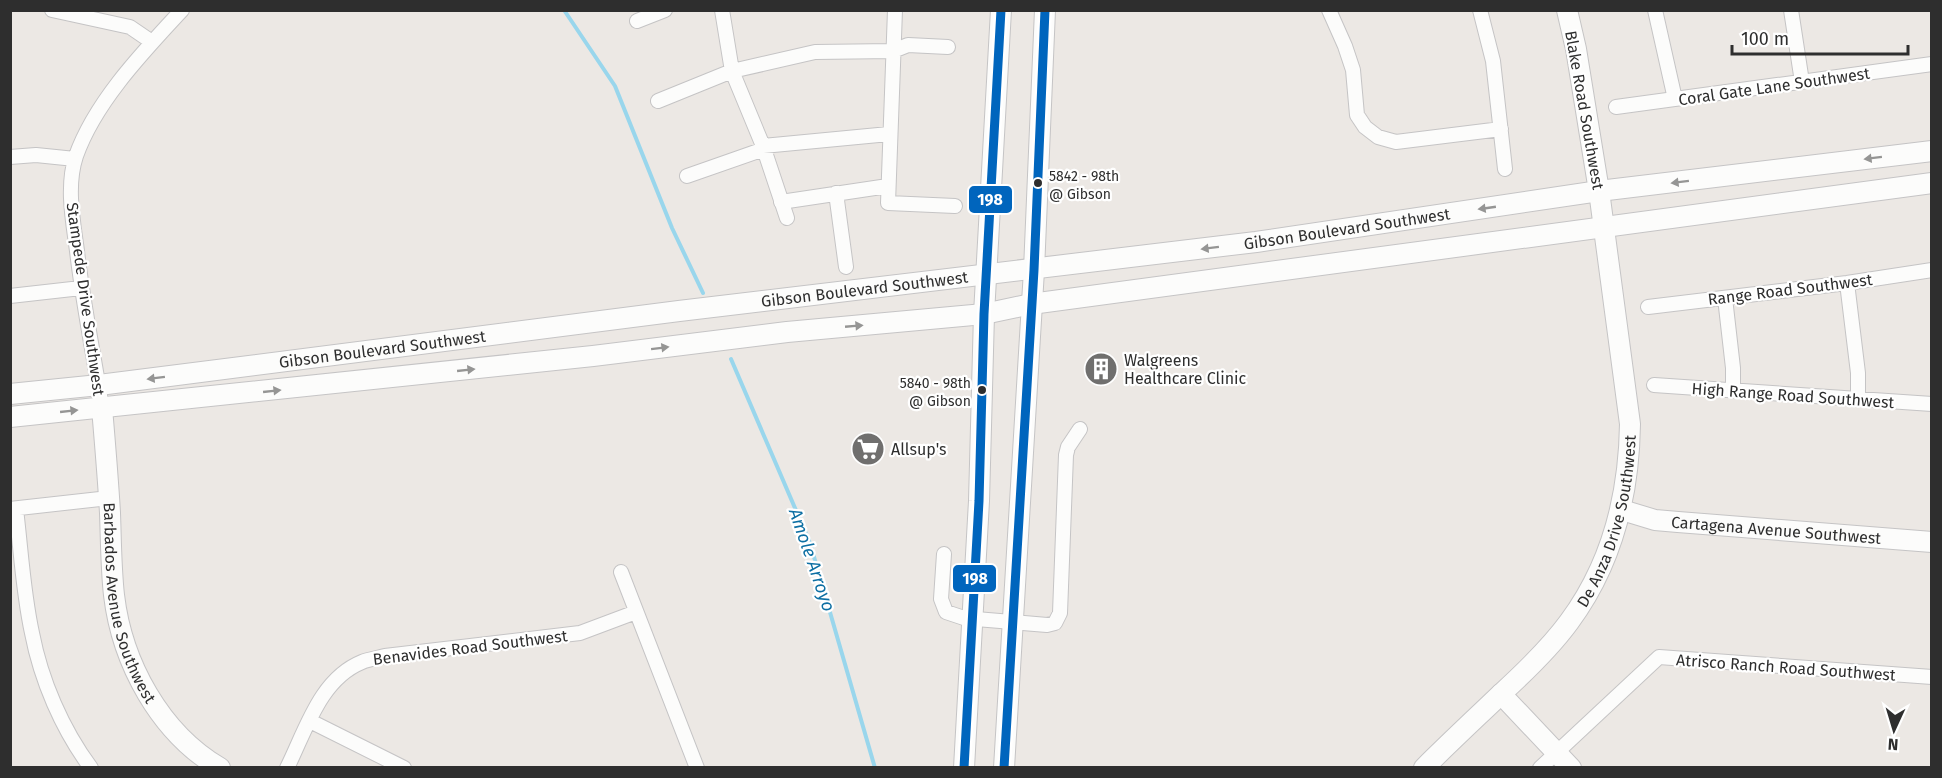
<svg xmlns="http://www.w3.org/2000/svg" width="1942" height="778" font-family="'Fira Sans',sans-serif">
	<style>
		.lines { fill: none; stroke-linecap: round; stroke-linejoin: round }
		.stream { stroke: #99d6ec; stroke-width: 4 }
		.street-casing { stroke: #c5c4c5; stroke-width: 16 }
		.secondary-casing { stroke: #c5c4c5; stroke-width: 22 }
		.street { stroke: #fcfcfb; stroke-width: 14 }
		.secondary { stroke: #fcfcfb; stroke-width: 20 }
		.bus-1-casing { stroke: #fff; stroke-width: 14 }
		.bus-1 { stroke: #0065bd; stroke-width: 9 }
		.oneway { fill: #959594 }
		.bus-dot { fill: #2e2e2e; stroke: #fff; stroke-width: 2 }
		.labels { text-anchor: middle; stroke-width: 4.5; stroke-linejoin: round; paint-order: stroke }
		.bus-label { font-size: 14px; fill: #2e2e2e; stroke: #fff; text-anchor: start }
		.street-label { font-size: 16px; fill: #2e2e2e; stroke: #fff }
		.poi-label { font-size: 16px; fill: #2e2e2e; stroke: #fff; text-anchor: start }
		.water-label { font-size: 18px; font-style: italic; fill: #0d6fa3; stroke: #fff }
		.line-badge { stroke: #fff; stroke-width: 2 }
		.badge-label { font-size: 16px; text-anchor: middle; font-weight: bold; fill: #fff }
	</style>
	<rect width="100%" height="100%" fill="#ece8e4"/>
	<g class="lines">
		<path class="stream" d="M564 10 615 86 672 228 703 293
			M731 359 810 543 875 768"/>
		<g class="street-casing">
			<path id="street" d="M52 10 130 27 152 42
				M722 10 732 71 763 146 787 218
				M895 10 888 203 955 206
				M1329 10 1345 46 1353 70 1357 115 1365 127 1378 137 1396 142 1501 129
				M1480 10 1493 61 1505 169
				M1655 10 1675 99
				M1791 10 1802 82
				M637 21 665 10
				M658 101 732 71 815 52 893 51 908 45 948 47
				M1616 107 1932 64
				M763 146 889 134
				M10 157 36 155 75 159
				M687 176 764 149
				M836 193 846 267
				M781 202 888 186
				M1847 283 1858 373V398
				M10 296 81 288
				M1725 298 1733 368V390
				M1648 307 1847 283 1932 270
				M1654 385 1932 404
				M102 408C94 356 83 304 77 251 73 221 66 186 76 156 95 102 143 52 182 10
				M10 509 109 498
				M16 509C21 550 23 592 32 633 41 680 62 729 91 768
				M944 554 941 599 946 612 964 618 1047 625 1055 623 1060 613 1066 455 1068 447 1080 429
				M621 572 697 768
				M310 721 404 768
				M287 768C306 730 320 679 362 662 369 659 378 658 385 656L580 633 636 612
				M1540 768 1659 657 1932 677"/>
		</g>
		<g class="secondary-casing">
			<g id="secondary">
				<path id="s1" d="M10 394 99 385 679 311 1256 242 1599 191 1932 151"/>
				<path id="s2" d="M102 408C105 443 108 478 110 513 111 540 111 568 114 595 122 663 160 733 220 768"/>
				<path d="M10 417 593 356 787 332 984 314 1031 304 1932 183"/>
				<path id="s3" d="M1622 510 1655 520 1678 522 1932 542"/>
				<path d="M1501 694 1571 768"/>
				<path d="M964 768 979 501 984 314 1001 10"/>
				<path d="M1004 768 1034 270 1045 10"/>
				<path id="s4" d="M1424 768C1450 742 1477 717 1503 692 1527 670 1550 648 1569 622 1612 564 1629 495 1630 424L1599 191 1576 49 1567 10"/>
			</g>
		</g>
		<use href="#street" class="street"/>
		<use href="#secondary" class="secondary"/>
		<g class="bus-1-casing">
			<path id="bus-1" d="M964 768 979 501 984 314 1001 10
				M1004 768 1034 270 1045 10"/>
		</g>
		<use href="#bus-1" class="bus-1"/>
	</g>
	<defs><path id="oneway-solid" d="M-6-.8H1V-3.2L6.5 0L1 3.2V.8H-6Z" transform="scale(1.5)"/></defs>
	<g class="oneway">
		<use href="#oneway-solid" transform="translate(1873 158) rotate(173)"/>
		<use href="#oneway-solid" transform="translate(1680 182) rotate(173)"/>
		<use href="#oneway-solid" transform="translate(1487 208) rotate(172)"/>
		<use href="#oneway-solid" transform="translate(1210 248) rotate(173)"/>
		<use href="#oneway-solid" transform="translate(854 326) rotate(-5)"/>
		<use href="#oneway-solid" transform="translate(660 348) rotate(-7)"/>
		<use href="#oneway-solid" transform="translate(466 370) rotate(-6)"/>
		<use href="#oneway-solid" transform="translate(156 378) rotate(173)"/>
		<use href="#oneway-solid" transform="translate(272 391) rotate(-6)"/>
		<use href="#oneway-solid" transform="translate(69 411) rotate(-6)"/>
	</g>
	<defs>
		<g id="building-disc" transform="scale(1.725)"><circle r="9.5" fill="#706f6e" stroke="#fff"/><path d="M-4-6H4V6H1V3H-1V6H-4ZM-2.5-4.3h1.7v1.8h-1.7ZM.8-4.3h1.7v1.8H.8ZM-2.5-1h1.7V.8h-1.7ZM.8-1h1.7V.8H.8Z" fill="#fff"/></g>
		<g id="supermarket-disc" transform="scale(1.725)"><circle r="9.5" fill="#706f6e" stroke="#fff"/><path d="M-6-5.5h2.5l.6 2H6L4.5 2H-2.5L-4.4-4H-6ZM-1.5 3.2a1.3 1.3 0 1 0 .1 0ZM3 3.2a1.3 1.3 0 1 0 .1 0Z" fill="#fff"/></g>
	</defs>
	<g fill-rule="evenodd">
		<use href="#building-disc" x="1101" y="369"/>
		<use href="#supermarket-disc" x="868" y="449"/>
	</g>
	<g class="bus-dot">
		<circle cx="1038" cy="183" r="5"/>
		<circle cx="982" cy="390" r="5"/>
	</g>
	<g class="labels">
		<g class="bus-label">
			<text x="1049" y="181">5842 - 98th<tspan x="1049" dy="18">@ Gibson</tspan></text>
			<text x="971" y="388" text-anchor="end">5840 - 98th<tspan x="971" dy="18">@ Gibson</tspan></text>
		</g>
		<g class="street-label">
			<text transform="translate(1774 86) rotate(-8)" y="6">Coral Gate Lane Southwest</text>
			<text transform="translate(1585 110) rotate(80)" y="6">Blake Road Southwest</text>
			<text dy="6" stroke="none"><textPath href="#s1" startOffset="1347">Gibson Boulevard Southwest</textPath></text>
			<text dy="6" stroke="none"><textPath href="#s1" startOffset="861">Gibson Boulevard Southwest</textPath></text>
			<text transform="translate(1790 289) rotate(-7)" y="6">Range Road Southwest</text>
			<text transform="translate(86 299) rotate(82)" y="6">Stampede Drive Southwest</text>
			<text dy="6" stroke="none"><textPath href="#s1" startOffset="375">Gibson Boulevard Southwest</textPath></text>
			<text transform="translate(1793 395) rotate(4)" y="6">High Range Road Southwest</text>
			<text dy="6" stroke="none"><textPath href="#s4" startOffset="316">De Anza Drive Southwest</textPath></text>
			<text dy="6" stroke="none"><textPath href="#s3" startOffset="156">Cartagena Avenue Southwest</textPath></text>
			<text dy="6" stroke="none"><textPath href="#s2" startOffset="198">Barbados Avenue Southwest</textPath></text>
			<text transform="translate(470 647) rotate(-7)" y="6">Benavides Road Southwest</text>
			<text transform="translate(1786 667) rotate(4)" y="6">Atrisco Ranch Road Southwest</text>
		</g>
		<g class="poi-label">
			<text x="1124" y="366">Walgreens<tspan x="1124" dy="18">Healthcare Clinic</tspan></text>
			<text x="891" y="455">Allsup's</text>
		</g>
		<g class="water-label">
			<text transform="translate(812 560) rotate(71)" y="6">Amole Arroyo</text>
		</g>
	</g>
	<g class="line-badge">
		<rect x="968" y="185" width="45" height="29" rx="6" fill="#0065bd"/>
		<rect x="952" y="564" width="45" height="29" rx="6" fill="#0065bd"/>
	</g>
	<g class="badge-label">
		<text x="990" y="205">198</text>
		<text x="975" y="584">198</text>
	</g>
	<rect width="1942" height="778" fill="none" stroke="#2e2e2e" stroke-width="24"/>
	<g transform="translate(1894 730) rotate(184)" stroke="#ffffff" stroke-width="4.5" paint-order="stroke">
	<path d="M0-4.5L10 22L0 15L-10 22Z" fill="#2e2e2e"/>
	<text y="-9" font-size="16" font-weight="bold" text-anchor="middle" fill="#2e2e2e">N</text>
	</g>
	<path d="M1732 45v9h176v-9" fill="none" stroke="#2e2e2e" stroke-width="3"/>
	<text x="1741" y="45" font-size="18" fill="#2e2e2e" stroke="#ffffff" stroke-width="4.5" paint-order="stroke">100 m</text>
</svg>
